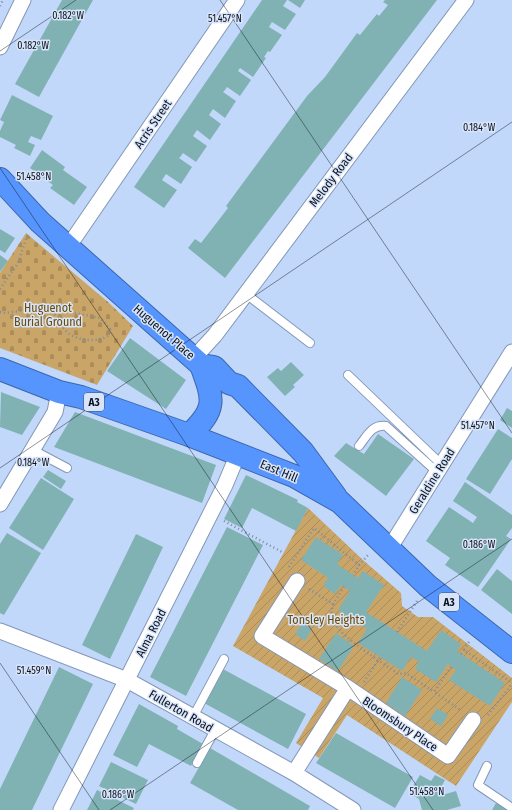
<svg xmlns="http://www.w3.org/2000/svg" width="512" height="810" font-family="'Fira Sans Condensed',sans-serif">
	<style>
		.cemetery { fill: url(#cemetery-stones) }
		.garden { fill: url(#garden-furrows) }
		.building { fill: #80b2b4 }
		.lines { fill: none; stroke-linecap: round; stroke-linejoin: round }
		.lane-casing { stroke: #8397b7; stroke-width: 10 }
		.street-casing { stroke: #8397b7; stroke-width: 17 }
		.highway-casing { stroke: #3c67af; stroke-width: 24 }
		.path { stroke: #7b8ba4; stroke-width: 2.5; stroke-dasharray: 1 3; stroke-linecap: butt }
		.lane { stroke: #fff; stroke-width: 8 }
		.street { stroke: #fff; stroke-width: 15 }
		.highway { stroke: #5695fe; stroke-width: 22 }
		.ticks { fill: none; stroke: #0b121d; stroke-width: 1; stroke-opacity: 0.45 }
		.labels { text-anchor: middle; stroke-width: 3; stroke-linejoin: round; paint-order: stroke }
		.shield { fill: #d7e4f9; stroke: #48515f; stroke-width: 1 }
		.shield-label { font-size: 11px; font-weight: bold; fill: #0b121d }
		.street-label { font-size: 12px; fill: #0b121d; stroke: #d7e4f9 }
		.park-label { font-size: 12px; fill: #6d4b00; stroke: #d7e4f9 }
		.ticks-label { font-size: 10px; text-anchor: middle; fill: #0b121d; stroke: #d7e4f9; stroke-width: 3; stroke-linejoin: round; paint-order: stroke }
	</style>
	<defs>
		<pattern id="cemetery-stones" width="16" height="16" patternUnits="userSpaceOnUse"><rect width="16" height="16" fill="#caa568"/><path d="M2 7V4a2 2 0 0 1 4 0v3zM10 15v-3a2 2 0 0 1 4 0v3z" fill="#ac8d5a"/></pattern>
		<pattern id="garden-furrows" width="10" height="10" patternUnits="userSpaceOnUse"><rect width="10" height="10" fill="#caa568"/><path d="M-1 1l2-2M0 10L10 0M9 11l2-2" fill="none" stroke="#ac8d5a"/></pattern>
	</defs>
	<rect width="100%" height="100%" fill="#c2d8fa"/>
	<path class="cemetery" d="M26 233 108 302 133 326 97 385 0 348V273Z"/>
	<path class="garden" d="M308 508 363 560 401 593 402 606 418 617H433L512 678V702L456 786 347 715 319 758 296 743 323 698 233 646Z"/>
	<path class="building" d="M62 0H93L39 97 15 84Z
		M262 0H287L283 6 296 14 285 30 272 22 269 27 282 35 270 52 268 51 264 57 266 58 253 77 240 68 238 71 251 80 240 96 227 87 225 90 223 92 236 101 225 118 213 109 209 115 221 124 210 140 197 130 193 136 207 146 196 162 183 153 181 156 179 158 192 167 181 184 166 174 162 180 177 190 164 208 134 187Z
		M288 0H305L300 8Z
		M385 0H437L225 278 188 248 195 239 201 243 228 208 226 206 307 96 325 77 357 33 360 35 377 14 379 16 388 5 383 2Z
		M12 95 53 116 41 140 31 136 28 142 35 145 30 156 14 148 16 145 0 137V131L4 122 0 120Z
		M42 150 65 167 63 170 87 187 74 205 50 188 53 185 30 168Z
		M0 229 15 238 5 253 0 250Z
		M0 255 8 261 0 272Z
		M130 338 186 380 166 409 107 371Z
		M291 362 304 375 293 385 295 387 285 396 267 377 278 368 281 371Z
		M1 392 40 407 22 435 0 427Z
		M507 408 512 411V428L500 420Z
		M75 412 216 465 202 503 54 447Z
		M498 429 512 438V459L490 494 466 479Z
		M378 434 414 459 386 496 334 456 346 443 364 454Z
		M48 470 66 481 61 489 43 477Z
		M246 475 298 500 297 502 308 508 296 531 252 508 242 528 224 519Z
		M41 478 74 499 43 550 9 528Z
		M465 482 512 515V528L506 536 511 539 478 587 445 565 450 558 426 541 449 507 473 523 477 517 453 501Z
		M227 527 263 545 186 696 150 677Z
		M7 533 41 553 4 615 0 613V544Z
		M136 534 163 547 110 659 82 645Z
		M316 537 343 555 337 564 358 578 363 571 384 585 366 612 427 651 441 630 461 644 457 651 505 683 490 706 449 680 456 670 448 664 436 682 415 669 419 662 411 657 402 671 358 643 367 629 338 610 350 591 341 585 335 594 323 586 328 578 301 560Z
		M497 569 512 581V614L481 590Z
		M302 623 312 629 305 641 295 634Z
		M336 633 354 646 338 671 319 659Z
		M59 667 93 684 32 810H0V789Z
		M223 669 306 714 288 749 204 703Z
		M402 677 422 690 405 716 386 703Z
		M139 704 178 726 177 729 203 744 191 766 149 744 137 767 113 755Z
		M437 708 448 715 441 726 430 719Z
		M336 733 413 777 395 808 316 763Z
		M210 748 310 806 308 810H238L190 783Z
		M111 762 148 780 136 804 99 786Z
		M420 775 431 781 435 775 445 780 438 793 439 796 456 791 461 806 447 810H422L419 799 409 793Z
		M97 790 134 808 133 810H87Z
		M496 803 511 810H492Z"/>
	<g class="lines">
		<g class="lane-casing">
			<path id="lane" d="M246 294 310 343
				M348 375 442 465
				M359 446C367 436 372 424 386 426L437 472
				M33 450 67 468
				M193 717 224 659
				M197 763 215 730
				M487 766 478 785 512 808"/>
		</g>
		<g class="street-casing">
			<path id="street" d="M0 47 23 0
				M68 247 237 0
				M194 358 215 335 466 0
				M0 504 55 412 59 392
				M389 549 512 352
				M297 581 262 636 348 688 448 756 473 720
				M0 631 127 680 294 773 353 810
				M294 773 348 688
				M61 810 225 485 238 454"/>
		</g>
		<g class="highway-casing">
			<path id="highway" d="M0 179 40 222 201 365 214 367 229 383 238 386 303 452 336 497
				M0 369 59 392 81 397 189 435 294 476 340 502 428 586 512 652
				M189 435C217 409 214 400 201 365"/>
		</g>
		<path class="path" d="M0 6 3 0
			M0 289 18 263 27 236
			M0 312 5 313 46 307 100 318 110 329 109 335C99 343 77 341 67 332 60 325 57 316 50 309
			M224 521 282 552
			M359 565 368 555
			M289 567 314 528 359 565 353 575
			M309 589 333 604 344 587
			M333 604C331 610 331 618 335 624 345 640 382 662 398 674L406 673 434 692
			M397 632 417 601
			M469 642 464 650 512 683
			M461 654 464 650
			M451 667 434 692 462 711
			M364 682 380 657
			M488 715 512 684"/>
		<use href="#lane" class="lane"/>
		<use href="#street" class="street"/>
		<use href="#highway" class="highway"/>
	</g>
	<path class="ticks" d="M220 0 512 433M0 51 76 0M0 168 433 810M0 468 512 122M0 663 99 810M110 810 512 539"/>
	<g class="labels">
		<g class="shield">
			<rect x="84" y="393" width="20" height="18" rx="3"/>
			<rect x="439" y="593" width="20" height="18" rx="3"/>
		</g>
		<g class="shield-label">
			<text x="94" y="406">A3</text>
			<text x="449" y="606">A3</text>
		</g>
		<g class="street-label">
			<text transform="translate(153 124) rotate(-56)" y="4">Acris Street</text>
			<text transform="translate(331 180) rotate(-53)" y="4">Melody Road</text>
			<text transform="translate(164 332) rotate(41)" y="4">Huguenot Place</text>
			<text transform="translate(279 471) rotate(23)" y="4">East Hill</text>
			<text transform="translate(432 481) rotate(-58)" y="4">Geraldine Road</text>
			<text transform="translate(151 633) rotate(-63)" y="4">Alma Road</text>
			<text transform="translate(181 711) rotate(30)" y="4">Fullerton Road</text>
			<text transform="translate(400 724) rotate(34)" y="4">Bloomsbury Place</text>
		</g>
		<g class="park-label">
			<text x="48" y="312">Huguenot<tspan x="48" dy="14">Burial Ground</tspan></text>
			<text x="326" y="624">Tonsley Heights</text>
		</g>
	</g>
	<g class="ticks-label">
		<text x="68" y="19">0.182°W</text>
		<text x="225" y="22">51.457°N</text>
		<text x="33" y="49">0.182°W</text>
		<text x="479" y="131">0.184°W</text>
		<text x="34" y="180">51.458°N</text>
		<text x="478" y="429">51.457°N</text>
		<text x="33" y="466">0.184°W</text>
		<text x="479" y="548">0.186°W</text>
		<text x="34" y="674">51.459°N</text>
		<text x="427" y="795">51.458°N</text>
		<text x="118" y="798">0.186°W</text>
	</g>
</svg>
